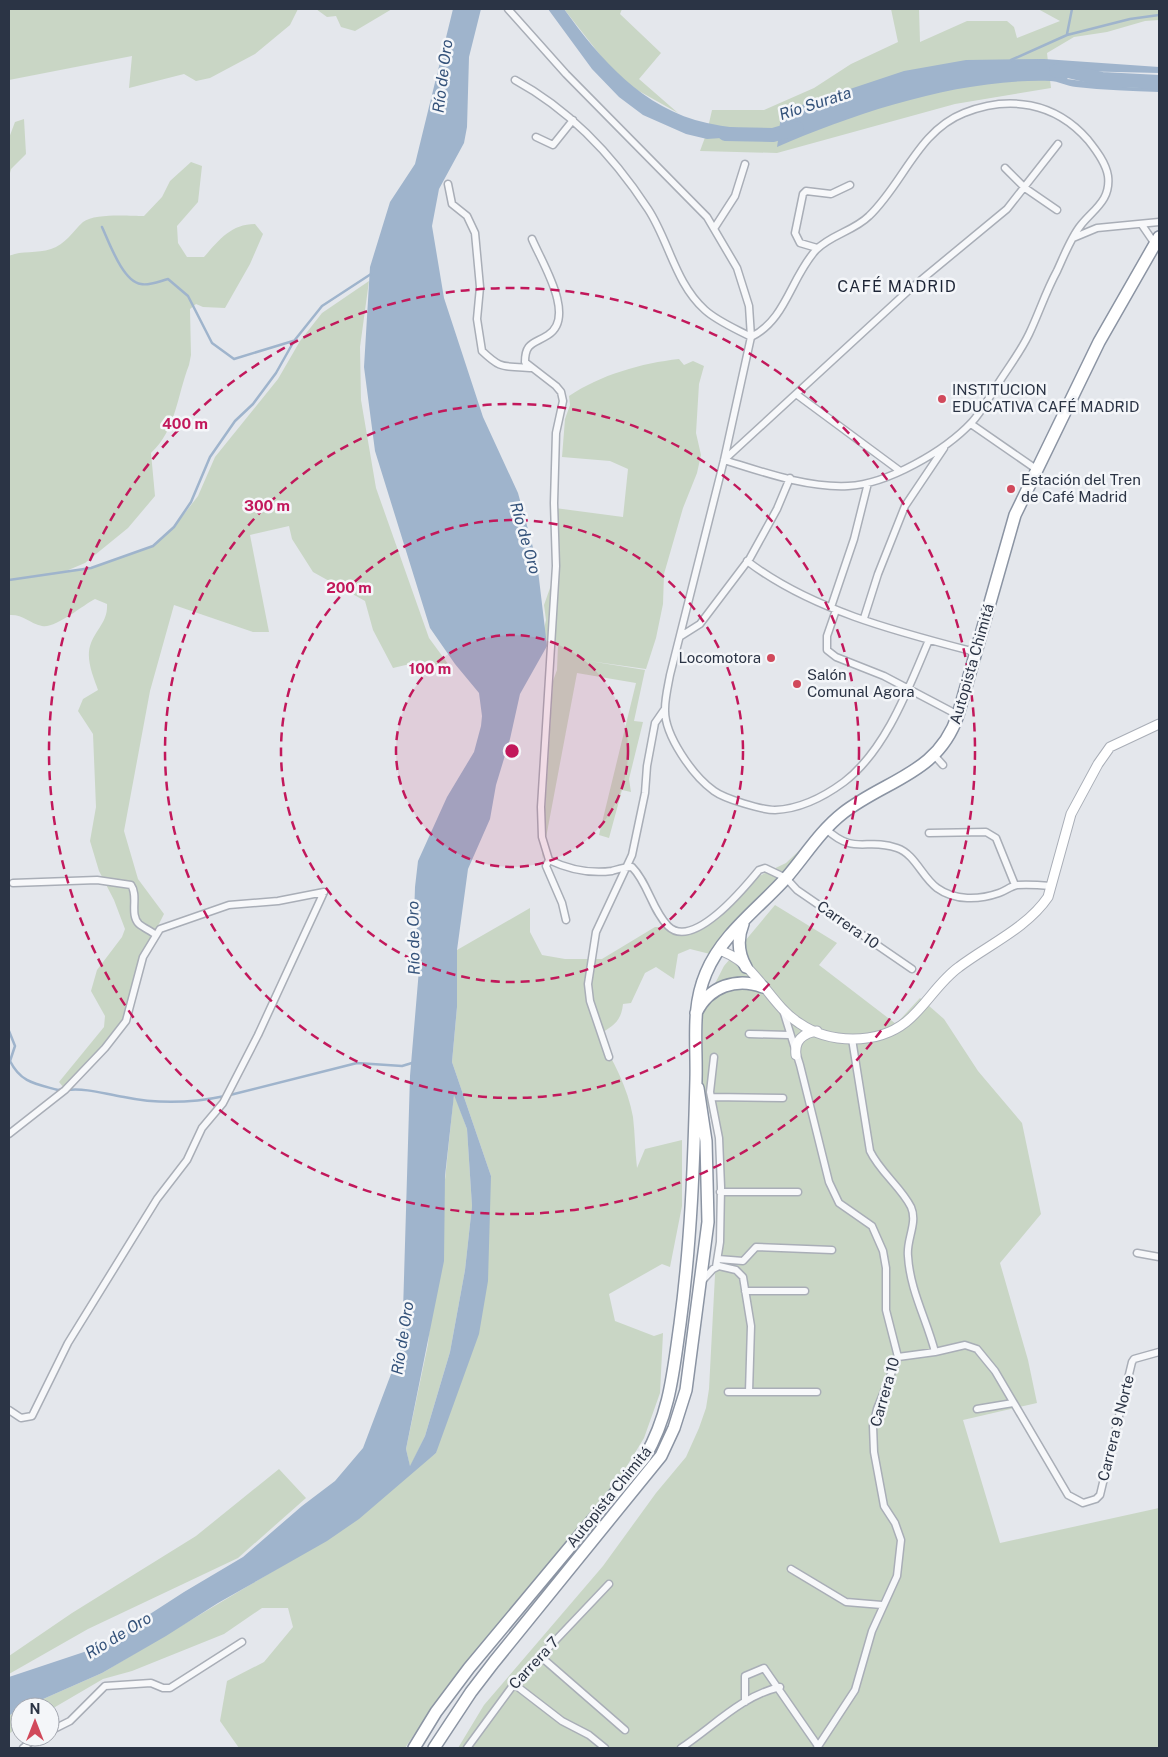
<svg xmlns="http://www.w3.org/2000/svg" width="1168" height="1757" font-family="'Public Sans',sans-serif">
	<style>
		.green { fill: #c9d6c5 }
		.water { fill: #9fb4cc; fill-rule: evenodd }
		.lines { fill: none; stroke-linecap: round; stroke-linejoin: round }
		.stream { stroke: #9fb4cc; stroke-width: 2.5 }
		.river { stroke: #9fb4cc; stroke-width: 14 }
		.street-casing { stroke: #a9aeb7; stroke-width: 9 }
		.secondary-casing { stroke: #a9aeb7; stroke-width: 11 }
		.highway-casing { stroke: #8b94a3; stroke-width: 14 }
		.street { stroke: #f7f8fa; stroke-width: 6 }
		.secondary { stroke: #fff; stroke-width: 9 }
		.highway { stroke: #fff; stroke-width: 11 }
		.ring { fill: none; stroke: #c2185b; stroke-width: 2.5; stroke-dasharray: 9 6 }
		.poi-dot { fill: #d1495b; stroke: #f4f6f9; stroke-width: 2 }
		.labels { text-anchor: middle; stroke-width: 5; stroke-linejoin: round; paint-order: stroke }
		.poi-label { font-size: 15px; fill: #2b3445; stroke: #f4f6f9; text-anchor: start }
		.street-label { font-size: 15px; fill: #2b3445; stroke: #f4f6f9 }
		.water-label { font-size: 16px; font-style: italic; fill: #34527a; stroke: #f4f6f9 }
		.neighbourhood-label { font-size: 16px; letter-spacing: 1px; fill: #1d2536; stroke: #f4f6f9 }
		.centre { fill: #c2185b; stroke: #f4f6f9; stroke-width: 2.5 }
		.ring-label { font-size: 15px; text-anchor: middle; font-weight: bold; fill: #c2185b; stroke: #f4f6f9; stroke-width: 5; stroke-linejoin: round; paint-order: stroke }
	</style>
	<rect width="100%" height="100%" fill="#e4e7ec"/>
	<path class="green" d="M9 9H298L290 25 255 54 210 78 196 81 184 74 129 88 132 56 9 80Z
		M316 9H392L355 31 341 27 336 16 327 17Z
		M564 9H622L620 14 661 53 639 79 678 113 630 86 604 60Z
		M891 9H919L920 42 967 21H1007L1014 27 1017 38 1060 21 1038 9H1159V20L1145 21 1107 32 1074 37 1047 53 1051 88 955 104 777 153 700 151 707 132 712 110H764L814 88 851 64 898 42Z
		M24 119 26 154 11 169 9 177V138L15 122Z
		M191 162 202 166 198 202 177 226 178 243 187 257H204C219 240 231 224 255 224L263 234 250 264 225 308 203 307 196 304 190 309 191 355 189 365C177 396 176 430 151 453L155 496 128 528 85 563 66 571 91 568 153 546 174 527 198 496 215 457 278 379 300 341 322 313 369 281 360 347 361 400 376 488 429 638 451 668 414 663 393 668 373 630 365 601 313 572 292 539 289 526 250 535 269 632H253L174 605 150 691 124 831 138 879 164 914 143 956 125 1019 104 1046 64 1088 59 1082 104 1027 105 1016 91 991 97 970 122 937 125 929 114 900 99 871 90 841 96 807 93 734 78 711 83 699 98 690C93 676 85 658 91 643 97 628 108 621 107 604L95 599C83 605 55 629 42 626 29 623 23 614 9 615V256C22 250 37 254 51 249 65 245 73 231 83 222 95 213 129 216 144 216L162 197 170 181Z
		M679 359 684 365 693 361 704 366 699 384 696 433 701 455 697 473 683 508 664 574 663 604 656 638 646 669 589 661 645 670 634 721 643 722 629 779 631 792 622 790 609 838 599 835 636 683 577 673 542 859 553 681 557 670 558 645 542 638 546 620 544 605 557 568 555 508 623 517 628 469 610 461 562 457 565 419 570 405 569 396C600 375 642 363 679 359Z
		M822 829 785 877 710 954 690 949 678 954 674 979 656 967 645 973 631 1003 623 1004C621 1022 613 1026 598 1035 613 1060 628 1088 633 1117 635 1134 635 1151 637 1168L645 1149 682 1140V1206L670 1267 662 1264 609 1294 615 1321 654 1336 663 1333 660 1393 644 1438 622 1474 447 1686 405 1748H239L220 1721 227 1681 264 1662 293 1627 288 1608H262L224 1634 132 1671 103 1679 50 1710V1707H25L102 1673 285 1564 436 1453 491 1176 452 1062 457 1007V950L530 908V932L542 955 565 959H602L655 927H667L679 935H689L698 930 740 889 755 878 786 863Z
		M775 905 837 943 819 965 896 1024 920 998 944 1019 978 1071 1022 1123 1041 1214 1000 1263 1028 1360 1037 1403 963 1420 1000 1543 1159 1508V1748H458L484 1705 603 1566 656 1493 686 1457 699 1428 706 1408 709 1389 717 1237 716 1139 702 1081 703 1007 724 966Z
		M454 1093 467 1129 472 1206 465 1270 450 1352 425 1436 410 1467 406 1449 428 1344Z
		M279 1469 306 1498 238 1558 88 1629 9 1674V1656L72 1613 196 1536Z
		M20 1709V1725L9 1734V1716Z"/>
	<path class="water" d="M453 9H481L469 57 467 127 464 143 439 189 432 226 444 298 483 417 518 493 537 562 547 646 520 694 510 739 496 785 490 819 468 869 457 950V1007L452 1062 491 1176 488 1281 479 1334 436 1453 359 1519 327 1541 218 1603 166 1636 102 1673 25 1707H20L9 1716V1677L99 1647 184 1592 243 1557 302 1506 335 1481 363 1448 402 1345 410 1076 421 946 414 917 415 887 418 861 447 797 474 752 481 726 482 716 479 693 455 664 430 628 375 451 364 367 370 267 390 202 415 164ZM454 1095 467 1129 472 1206 465 1270 450 1352 425 1436 410 1466 406 1449 444 1261 445 1176Z
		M548 9H564C600 59 643 109 707 123 730 128 755 130 779 134L781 112 904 71 966 60 1044 59 1159 67V73L1075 71 1067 79 1126 87 1159 88V92C1132 91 1103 90 1076 87 1067 86 1058 81 1050 81 962 78 857 112 777 147L779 134 707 139 686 134 643 115 619 97 592 69Z"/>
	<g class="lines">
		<path class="stream" d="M1067 34 1072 9
			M1011 60 1067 35 1130 19 1159 15
			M102 227C109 242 123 282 141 284 149 286 160 281 168 279L188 296 212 343 234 359 293 341
			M9 580 91 568 153 546 174 527 191 502 210 457 235 421 253 404 276 373 294 341 322 306 371 274
			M9 1031 15 1046 10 1061C21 1083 36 1084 58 1090L63 1089
			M67 1090C88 1088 104 1094 124 1097 157 1104 192 1103 225 1096
			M230 1095 357 1063 402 1066 412 1063"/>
		<path class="river" d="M1056 71 1064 70 1102 79 1159 82
			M725 134 773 135 797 128"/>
		<g class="street-casing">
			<path id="street" d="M508 9 566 74 707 217 737 268 749 306 751 337 724 460 670 675C668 686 665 698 665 709 664 735 693 776 714 791 725 799 762 810 775 810 800 809 825 796 844 782 886 750 909 687 929 640
				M515 80C570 110 614 157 648 209 669 241 675 283 705 310 717 321 736 329 751 337
				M536 137 553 145 573 120
				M1005 168 1025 188 1057 210
				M448 184 452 204 467 216 475 233 480 287 477 319 482 351C503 371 503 365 530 368
				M1142 225 1155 244
				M715 227 735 196 745 164
				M1073 238 1097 228 1159 222
				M532 239C541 261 577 317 548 335 534 344 525 342 525 362L556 386 561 392 563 401 556 433 554 503 556 566 541 807 542 837 549 860 546 866 562 903 566 920
				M817 248 800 243 795 233 803 194 806 191 831 194 850 185
				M796 394 900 471
				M971 424 1036 469
				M724 460C763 472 807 488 848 486 888 484 945 451 972 422 982 411 988 399 996 387 1007 369 1020 353 1029 334 1039 313 1046 291 1057 271 1064 256 1071 237 1081 225 1094 209 1111 200 1108 176 1106 163 1096 150 1088 140 1055 102 1009 95 964 113 918 131 903 184 869 216 854 231 830 235 816 250 791 277 786 320 751 337
				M724 460 909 290 1007 209 1058 144
				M747 561C811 610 898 632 975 652
				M831 607 854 539 868 483
				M836 610 827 636V650L836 657 884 676 958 715
				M864 618 878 574 905 506 944 448
				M681 636 700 624 750 558 777 509 790 478
				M934 755 943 765
				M826 829C855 856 866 837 897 848 915 854 922 877 937 888 955 901 979 900 999 893 1005 891 1011 886 1017 885 1028 884 1040 885 1051 886
				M929 833 986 832 996 838 1015 885
				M549 860C570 870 589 874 612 871 619 869 624 867 632 867 648 883 652 910 668 926 693 951 745 887 759 870L765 868 786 878 797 890 912 969
				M13 883 97 880 131 885C139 896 129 914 139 924 144 928 151 931 156 935
				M783 1010 800 1065 829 1182 839 1203 872 1226 883 1251 886 1268V1310L898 1357 877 1409 873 1426 874 1452 884 1506 895 1523 901 1540 897 1576 872 1631 855 1690 817 1748
				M749 1034 789 1035
				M852 1039 870 1151C880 1172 901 1187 911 1207 918 1223 906 1240 908 1256 910 1291 927 1320 935 1352
				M609 1057 590 1001 588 984 596 932 632 855 645 793 647 766 655 723 664 710
				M714 1057 710 1092 719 1138 721 1187 720 1242 716 1267
				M711 1097 783 1098
				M9 1134 65 1090 105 1048 126 1021 143 957 160 929 229 905 278 901 324 892
				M720 1192H798
				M1137 1253 1159 1257
				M718 1259 743 1261 756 1247 832 1250
				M702 1281 713 1269 719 1266 736 1270 743 1277 751 1326 749 1392
				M745 1291H805
				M898 1357 935 1352 965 1345 977 1349 995 1371 1068 1495 1083 1503 1096 1499 1100 1495 1132 1362 1134 1359 1159 1352
				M728 1392H817
				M977 1409 1013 1403
				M9 1410 21 1418 32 1416 68 1343 157 1199 187 1160 202 1128 223 1103 258 1035 324 892
				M791 1569 846 1602 882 1605
				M540 1656 625 1730
				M514 1684 562 1721 589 1735 605 1748
				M745 1702V1676L764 1668 818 1746
				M50 1731 70 1721 105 1686 151 1683 163 1688H170L242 1642
				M23 1748 37 1737
				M467 1748 514 1684 609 1584
				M681 1748C713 1727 741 1696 780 1687"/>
		</g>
		<g class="secondary-casing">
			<path id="secondary" d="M718 950C754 959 769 1004 799 1023 829 1044 877 1045 906 1022 926 1006 938 982 959 967 988 945 1027 928 1048 897L1071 814 1098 764 1110 747 1159 724
				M796 1055C794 1041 803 1033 817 1031"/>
		</g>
		<g class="highway-casing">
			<path id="highway" d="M743 924C737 939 738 953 746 967
				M696 1013C709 986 737 977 763 987
				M414 1748 436 1712 469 1668 645 1457C670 1413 673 1373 680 1324 691 1243 694 1161 696 1079 697 1042 691 1008 706 973 722 934 759 908 786 878 805 856 820 831 843 813 887 779 938 774 958 715L1015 515 1099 342 1159 237
				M434 1748 471 1692 494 1662 661 1456 674 1428 686 1390 708 1222 706 1141 698 1088"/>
		</g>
		<use href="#street" class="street"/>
		<use href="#secondary" class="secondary"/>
		<use href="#highway" class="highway"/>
	</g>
	<circle cx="512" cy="751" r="116" fill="#c2185b" fill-opacity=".12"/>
	<g class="ring">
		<circle cx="512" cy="751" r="116"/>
		<circle cx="512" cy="751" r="231"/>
		<circle cx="512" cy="751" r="347"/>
		<circle cx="512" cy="751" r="463"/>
	</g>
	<g class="poi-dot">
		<circle cx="942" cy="399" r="5"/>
		<circle cx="1011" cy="489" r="5"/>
		<circle cx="771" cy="658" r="5"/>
		<circle cx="797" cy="684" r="5"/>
	</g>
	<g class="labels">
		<g class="poi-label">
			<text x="952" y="395">INSTITUCION<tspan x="952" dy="17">EDUCATIVA CAFÉ MADRID</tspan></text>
			<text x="1021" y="485">Estación del Tren<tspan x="1021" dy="17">de Café Madrid</tspan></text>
			<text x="761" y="663" text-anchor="end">Locomotora</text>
			<text x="807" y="680">Salón<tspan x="807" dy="17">Comunal Agora</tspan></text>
		</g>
		<g class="street-label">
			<text transform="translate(972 664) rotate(-74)" y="5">Autopista Chimitá</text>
			<text transform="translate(848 925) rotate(35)" y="5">Carrera 10</text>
			<text transform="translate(885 1392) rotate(-74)" y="5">Carrera 10</text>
			<text transform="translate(1116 1428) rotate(-76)" y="5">Carrera 9 Norte</text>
			<text transform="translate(609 1497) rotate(-51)" y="5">Autopista Chimitá</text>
			<text transform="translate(534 1663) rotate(-47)" y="5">Carrera 7</text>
		</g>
		<g class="water-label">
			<text transform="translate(442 76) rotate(-83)" y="6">Río de Oro</text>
			<text transform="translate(815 103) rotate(-18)" y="6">Río Surata</text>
			<text transform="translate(526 538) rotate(74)" y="6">Río de Oro</text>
			<text transform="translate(413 938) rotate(-91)" y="6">Río de Oro</text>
			<text transform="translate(402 1338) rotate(-81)" y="6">Río de Oro</text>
			<text transform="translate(118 1635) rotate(-31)" y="6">Río de Oro</text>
		</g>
		<g class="neighbourhood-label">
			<text x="897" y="292">CAFÉ MADRID</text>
		</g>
	</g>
	<circle cx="512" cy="751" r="8" class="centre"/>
	<g class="ring-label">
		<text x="185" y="429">400 m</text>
		<text x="267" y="511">300 m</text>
		<text x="349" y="593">200 m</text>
		<text x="430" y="674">100 m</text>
	</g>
	<rect width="1168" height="1757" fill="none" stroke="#2b3445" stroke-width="20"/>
	<g transform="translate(35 1722)"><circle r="24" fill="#f4f6f9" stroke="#a4a8b1"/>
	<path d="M0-4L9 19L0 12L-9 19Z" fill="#d1495b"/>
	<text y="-8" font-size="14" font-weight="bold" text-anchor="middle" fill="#2b3445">N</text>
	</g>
</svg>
